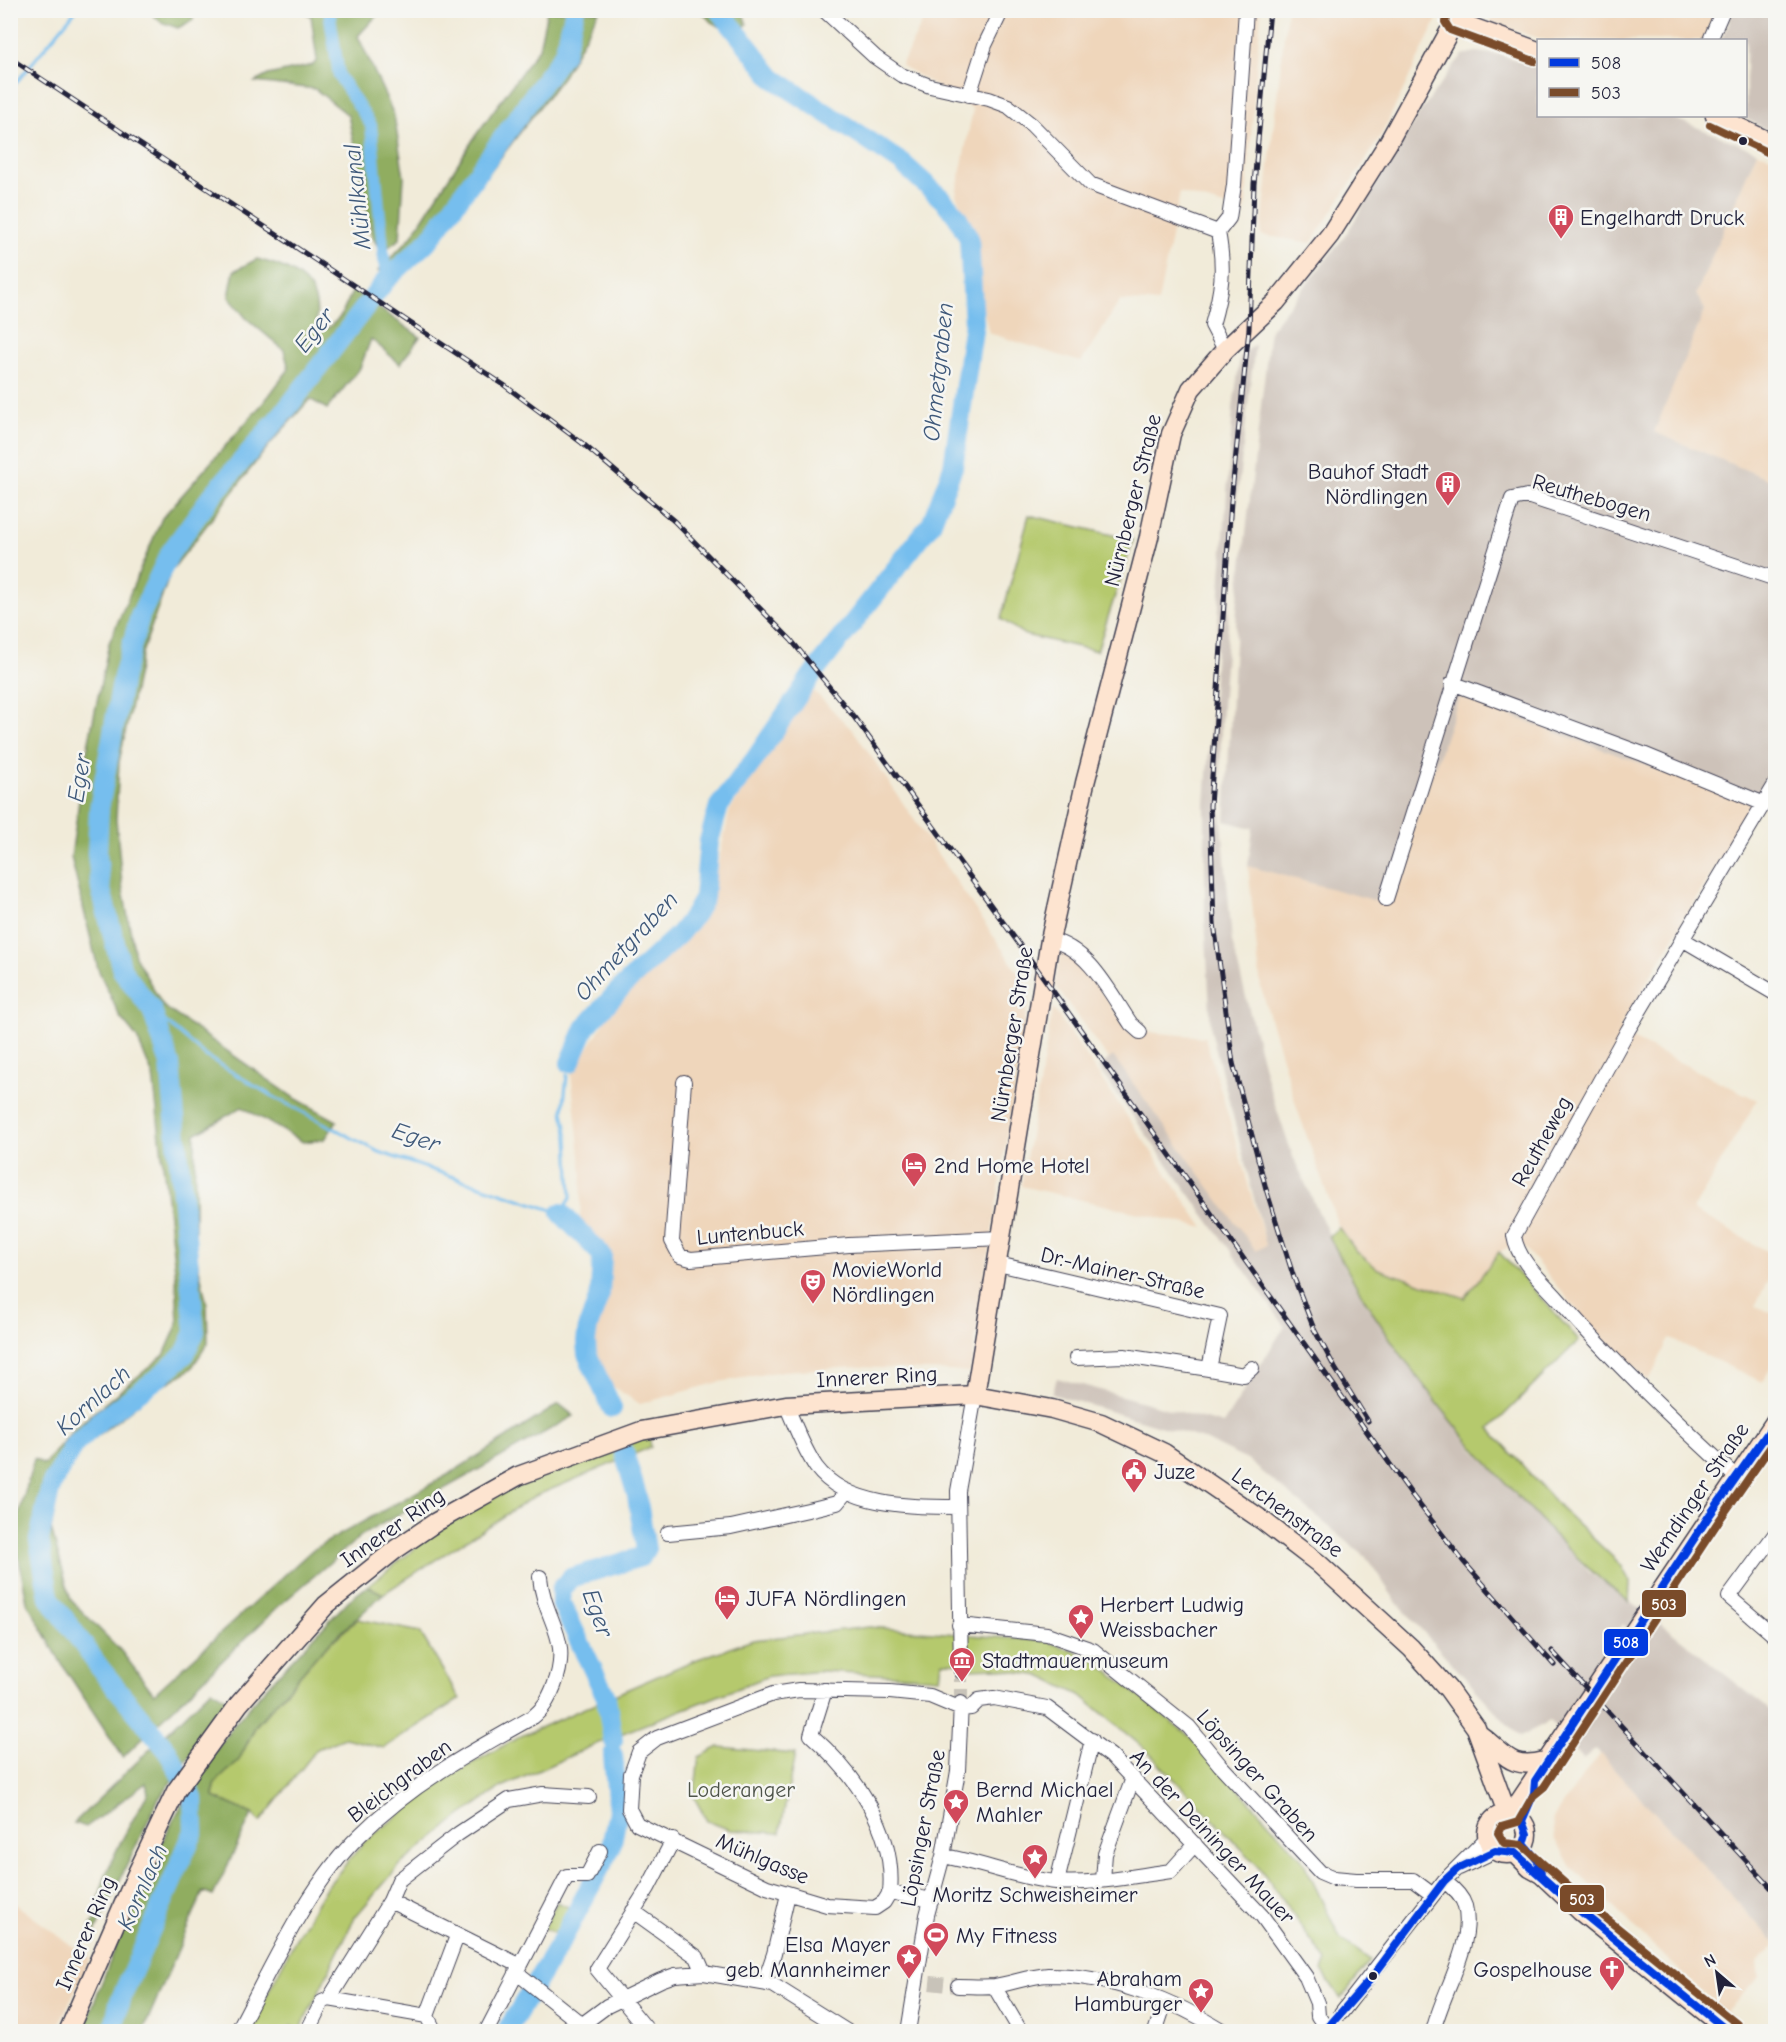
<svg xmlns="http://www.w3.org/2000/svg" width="1786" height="2042" font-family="'Comic Neue',sans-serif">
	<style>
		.built { fill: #efd6bb }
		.industrial { fill: #cdc2b9; fill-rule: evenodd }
		.green { fill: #b5c96d; stroke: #6c7654; stroke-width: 1.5 }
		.forest { fill: #90ad60; stroke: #59684e; stroke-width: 1.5 }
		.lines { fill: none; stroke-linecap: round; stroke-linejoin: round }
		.stream { stroke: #76beee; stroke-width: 3 }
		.canal { stroke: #76beee; stroke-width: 12 }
		.river { stroke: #76beee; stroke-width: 20 }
		.street-tunnel { stroke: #c8c3b9; stroke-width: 14; stroke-dasharray: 14 7; stroke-linecap: butt }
		.street-casing { stroke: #414053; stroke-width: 16 }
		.secondary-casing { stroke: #414053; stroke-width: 21 }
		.street { stroke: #fff; stroke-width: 14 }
		.secondary { stroke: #fde4d0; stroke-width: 18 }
		.rail-casing { stroke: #22223b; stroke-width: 5 }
		.rail { stroke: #f6f6f2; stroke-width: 3; stroke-dasharray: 9; stroke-linecap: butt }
		.bus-1-casing { stroke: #f6f6f2; stroke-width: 12 }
		.bus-2-casing { stroke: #f6f6f2; stroke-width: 12 }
		.bus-1 { stroke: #013adf; stroke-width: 8 }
		.bus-2 { stroke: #7a4b2a; stroke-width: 8 }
		.bus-dot { fill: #22223b; stroke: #f6f6f2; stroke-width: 2 }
		.labels { text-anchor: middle; stroke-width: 5; stroke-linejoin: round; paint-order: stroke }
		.poi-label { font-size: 22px; fill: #22223b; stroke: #f6f6f2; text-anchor: start }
		.street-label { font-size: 22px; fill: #22223b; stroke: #f6f6f2 }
		.park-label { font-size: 22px; fill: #4e544a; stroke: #f6f6f2 }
		.water-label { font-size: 24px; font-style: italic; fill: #3f597a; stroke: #f6f6f2 }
		.line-badge { stroke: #f6f6f2; stroke-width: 2 }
		.badge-label { font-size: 16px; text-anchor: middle; font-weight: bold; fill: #fff }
	</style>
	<rect width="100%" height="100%" fill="#f6f6f2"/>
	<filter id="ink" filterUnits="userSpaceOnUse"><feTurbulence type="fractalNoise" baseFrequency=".0167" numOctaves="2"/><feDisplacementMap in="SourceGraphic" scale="12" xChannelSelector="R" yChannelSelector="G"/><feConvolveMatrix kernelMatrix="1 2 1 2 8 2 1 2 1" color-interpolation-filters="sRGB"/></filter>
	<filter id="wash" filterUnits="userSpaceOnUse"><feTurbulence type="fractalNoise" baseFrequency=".008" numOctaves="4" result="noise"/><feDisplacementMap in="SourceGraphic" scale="24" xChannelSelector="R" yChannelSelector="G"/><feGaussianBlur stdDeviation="1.35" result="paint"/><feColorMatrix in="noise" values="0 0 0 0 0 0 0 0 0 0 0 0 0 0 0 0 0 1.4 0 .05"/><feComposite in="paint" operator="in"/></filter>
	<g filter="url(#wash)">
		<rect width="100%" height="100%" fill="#f1ebd9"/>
		<path class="built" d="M928 11H1261L1245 212 1180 193 1158 302 1120 301 1081 362 989 333 971 258V229L956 195 973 109 901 65Z
			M1287 11H1441L1379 140 1311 243 1261 235Z
			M1494 11H1715L1703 40H1546L1489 23Z
			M1757 151 1775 159V482L1653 432 1705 310 1696 294Z
			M813 690 856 734 1030 990 970 1372 860 1367 782 1371 719 1382 640 1404 604 1381 591 1338 606 1247 580 1222 582 1172 571 1075 614 1007 707 913 730 810Z
			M1459 697 1753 804 1621 1026 1634 1040 1757 1100 1693 1210 1775 1256V1266L1755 1306 1775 1314V1361L1762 1382 1669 1338 1649 1381 1592 1328 1519 1241 1499 1252 1466 1298 1378 1269 1357 1252 1339 1228 1297 1108 1261 988 1248 866 1388 903Z
			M1062 950 1077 957 1134 1039 1146 1032 1205 1037 1266 1245 1256 1252 1113 1057 1109 1060 1054 984Z
			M1053 1008 1127 1116 1204 1228 1021 1186Z
			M1600 1753 1775 1943V1947L1758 1962 1760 1977 1724 2013 1571 1867 1555 1838 1552 1819Z
			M10 1900 90 1959 56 2031H11Z"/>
		<path class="industrial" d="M1734 11H1775V134L1741 116H1746V40H1721Z
			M1476 52 1502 55 1538 68V116H1668L1757 151 1696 294 1705 310 1654 432 1775 482V768L1753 804 1459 697 1388 904 1248 866 1253 828 1225 821 1237 608 1270 330 1345 236 1421 111 1455 64 1463 55Z
			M1255 344 1237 497 1221 722 1220 799 1232 942 1268 1084 1293 1157 1344 1267 1365 1302 1473 1449 1590 1573 1655 1619 1775 1714V1943L1596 1749 1583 1760 1550 1721 1519 1737 1397 1603 1367 1558 1249 1461 1203 1439 1052 1394 1057 1378 1223 1424 1285 1326 1098 1068 1113 1056 1256 1251 1266 1245 1211 1030 1205 918V804L1233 408 1240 357ZM1623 1624 1639 1642 1626 1662 1609 1644Z"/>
		<path class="green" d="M1029 515 1133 540 1097 651 1025 635 1001 619Z
			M1339 1228 1357 1252 1378 1269 1465 1298 1499 1252 1579 1340 1490 1429 1558 1505 1621 1565 1630 1582 1629 1602C1589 1572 1560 1541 1526 1505 1450 1425 1379 1335 1329 1236Z
			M649 1435 651 1447 533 1497 383 1594 368 1586 444 1525 509 1489Z
			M358 1619 420 1632 460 1699 384 1748 345 1738 317 1749 260 1822 252 1814 214 1797V1784L239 1760 256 1726 321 1651Z
			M869 1627 1046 1641 1091 1658 1193 1739 1302 1859 1340 1938 1370 1960 1341 1999 1322 1971 1326 1961 1259 1867 1146 1750 1080 1695 1040 1676 995 1668 972 1669V1663L942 1662 940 1678 823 1671 769 1676 605 1740 500 1788 451 1823 400 1865 355 1917 300 2030 291 2026 285 2031 248 2032 295 1940 325 1889 364 1842 451 1775 521 1736 692 1661 753 1640Z
			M719 1747 795 1754 780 1833 730 1830 707 1821 694 1797 699 1757Z
			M557 1902 575 1910 561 1937 544 1928Z"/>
		<path class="forest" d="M149 11H193V20L178 28 161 22Z
			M303 11H381L358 36 394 115 404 177 400 239 381 252 372 236 348 115 315 89 255 82 268 75 313 65 317 60 311 16Z
			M547 11H599L563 76 427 254 412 260 395 284 378 271 411 237 476 135 539 48Z
			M701 11H742L747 24 736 35 711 22Z
			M257 259C289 267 322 281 316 321L328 328 341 316 353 290 420 337 400 364 371 339 360 368 327 409 310 399 269 445 171 571 142 653 119 762 116 819 122 884 135 956 163 1006 293 1097 337 1121 325 1139 303 1142 242 1107 195 1134V1250L207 1305 208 1343 191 1369 157 1389 81 1449 59 1487 51 1529 71 1600 121 1651 154 1694 312 1550 451 1473 559 1404 574 1416 362 1535 279 1606 123 1757 63 1666 27 1602 14 1533 34 1459 44 1464 76 1427 164 1355 178 1323 176 1279 153 1076 137 1038 120 1017 98 969 71 857 84 765 109 643 162 518 264 402 289 369 284 350 246 318 229 297 234 271Z
			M368 1586 383 1594 321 1651 256 1725 239 1760 214 1784V1797L252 1814 213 1896 203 1892 143 2031 83 2032C123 1925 164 1816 234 1725 269 1681 311 1641 349 1600Z
			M212 1689 229 1701 158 1800 95 1932 90 1927 98 1916C95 1881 131 1823 148 1793L146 1783 86 1827 74 1823Z"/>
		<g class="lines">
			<path class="stream" d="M10 90 76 10
				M152 1010 207 1057 272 1096 379 1152 561 1213 571 1197 568 1138 563 1111 567 1075
				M563 1938 561 1931 570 1913 578 1912"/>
			<path class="canal" d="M329 10 339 76 371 125 386 280"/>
			<path class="river" d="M719 10 773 78 902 163 942 199 957 216 969 238 974 323 953 467 931 524 819 666
				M570 1063 585 1028 619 990 679 934 695 914 704 898 709 841 719 806 755 759 812 675
				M561 1213 602 1255 600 1294 588 1327 586 1342 587 1354 612 1408
				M613 1740 606 1697 561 1603V1590L570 1578 641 1557 646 1550 637 1496 624 1452
				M113 2032 119 2003 194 1831 193 1798 167 1750 100 1668 49 1597 39 1540 51 1485 74 1445 102 1419 158 1378 185 1354 195 1332 170 1064 152 1010 122 970 101 890 97 854 99 809 123 677 140 616 170 553 210 498 289 406 386 280 430 239 564 53 575 10
				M506 2032 563 1938 611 1847 618 1811 613 1755"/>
		</g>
	</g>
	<g filter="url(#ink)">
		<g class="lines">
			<path class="street-tunnel" d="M961 1703V1671
				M930 1983 958 1986"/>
			<g class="street-casing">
				<path id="street" d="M824 10 875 57 901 75 930 86 989 99 1008 106 1032 125 1090 184 1218 232C1225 269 1222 290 1212 325L1225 350
					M1710 40 1723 10
					M969 95 985 45 1002 10
					M1218 232 1229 218 1234 185 1246 10
					M1452 683 1643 754 1762 803
					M1386 899 1512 499 1527 496 1776 579
					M1682 939 1776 994
					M1050 940C1089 948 1110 993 1131 1024L1140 1032
					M684 1082 672 1241 680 1256 691 1259 849 1245 1001 1238
					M998 1264 1220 1316 1209 1369 1124 1356 1076 1358
					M1209 1369 1244 1375 1252 1368
					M786 1405C795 1425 803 1448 816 1467 846 1507 912 1507 958 1507
					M1736 1477C1674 1420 1613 1362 1558 1299 1541 1280 1518 1261 1514 1236L1628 1030 1776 783
					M668 1533 731 1527 808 1510 837 1503 847 1491
					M1776 1533 1729 1597 1776 1637
					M959 1625 1047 1634 1093 1650 1189 1727 1220 1765 1320 1872 1334 1878 1356 1880H1413L1433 1895
					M961 1671 958 1491 975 1395
					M825 1690 811 1735C855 1774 896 1830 890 1892L932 1900
					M943 1856C980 1862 1020 1879 1056 1882 1094 1885 1133 1876 1171 1871L1195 1844
					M1459 1868 1495 1851
					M1103 1880 1105 1854 1133 1778
					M1057 1882 1092 1740
					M890 1892 884 1902 875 1908 827 1905 767 1887 637 1824 629 1809 631 1774 639 1752 657 1738 773 1694 799 1690 890 1692 930 1696 961 1709 971 1708 979 1700 994 1698 1047 1708 1111 1756 1262 1916 1306 1977 1317 2003 1318 2016 1327 2029
					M390 1901 519 1965
					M633 1911 697 1957 704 1973
					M516 1972 580 2023
					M764 1983 774 1954 788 1894
					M958 1986C970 1986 983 1987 995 1986 1013 1983 1030 1976 1048 1975 1109 1975 1174 2000 1225 2032
					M994 1986 1021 2032
					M329 1999 427 2016 435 2032
					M1341 2013 1444 1881 1486 1839
					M427 2016 457 1936
					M237 2032C272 1967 307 1886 360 1835 410 1785 472 1751 533 1717 544 1708 548 1700 554 1686 573 1637 544 1622 540 1577
					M307 2032 322 2002 329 1999 390 1901 399 1880 458 1834 509 1800 543 1794 589 1797
					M486 2032 567 1876H587L600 1851
					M572 2032 607 2006 661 1980 675 1975 704 1973 773 1985 848 2032
					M649 2032 597 1969 648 1888 673 1840
					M908 2032 927 1915 943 1856 958 1771 961 1703
					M1155 2032 1165 2002
					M1433 2032C1441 1994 1475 1945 1465 1906 1462 1896 1452 1887 1444 1881"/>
			</g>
			<g class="secondary-casing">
				<path id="secondary" d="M1455 21 1538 51
					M1715 116 1776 145
					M975 1395 1050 940 1085 783 1149 537 1171 434 1191 389 1225 350 1276 302 1330 235 1388 143 1461 10
					M1480 1735C1506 1754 1509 1770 1545 1761
					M1487 1834a20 20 0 1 1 40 0a20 20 0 1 1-40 0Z
					M1511 1814 1776 1420
					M1515 1853 1530 1868 1541 1874 1580 1911 1730 2032
					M68 2032 138 1871 176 1791 239 1704 326 1605 396 1549 436 1522 518 1476 641 1431 786 1405 975 1395 1052 1409 1101 1423 1164 1453 1262 1520 1318 1563 1411 1648 1448 1689 1476 1728 1507 1813"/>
			</g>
			<use href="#street" class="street"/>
			<use href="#secondary" class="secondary"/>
			<g class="rail-casing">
				<path id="rail" d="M1270 10 1254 184 1249 329 1231 501 1210 806 1214 923 1233 1063 1266 1189 1294 1278 1314 1329 1335 1368 1368 1421
					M10 58 504 385 582 443 674 521 791 640 854 717 1043 977 1412 1495 1463 1561 1554 1665
					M1552 1651 1776 1893"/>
			</g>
			<use href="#rail" class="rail"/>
			<g class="bus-1-casing">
				<path id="bus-1" d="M1541 1874 1538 1861 1524 1844 1527 1834 1522 1821 1534 1793 1535 1781 1709 1516 1776 1421
					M1324 2032 1373 1976 1444 1881 1457 1869 1495 1851 1515 1853 1580 1911 1729 2032"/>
			</g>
			<g class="bus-2-casing">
				<path id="bus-2" d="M1449 10 1445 22 1450 30 1534 61
					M1710 125 1771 154
					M1737 2024 1587 1903 1522 1845 1504 1843 1498 1833 1501 1827 1518 1822 1533 1796 1544 1787 1718 1522 1776 1439"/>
			</g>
			<use href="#bus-1" class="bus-1"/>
			<use href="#bus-2" class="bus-2"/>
		</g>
	</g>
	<defs>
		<g id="building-pin" transform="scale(1.35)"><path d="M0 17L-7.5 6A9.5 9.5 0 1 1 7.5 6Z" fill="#d1495b" stroke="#f6f6f2"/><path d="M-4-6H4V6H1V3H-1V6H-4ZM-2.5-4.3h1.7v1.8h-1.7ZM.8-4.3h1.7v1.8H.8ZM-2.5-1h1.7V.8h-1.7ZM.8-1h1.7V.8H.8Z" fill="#fff"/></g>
		<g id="hotel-pin" transform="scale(1.35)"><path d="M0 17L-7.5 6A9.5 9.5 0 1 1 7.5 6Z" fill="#d1495b" stroke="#f6f6f2"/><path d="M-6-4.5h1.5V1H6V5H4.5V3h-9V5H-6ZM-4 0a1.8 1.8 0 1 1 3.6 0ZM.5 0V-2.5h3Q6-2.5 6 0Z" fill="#fff"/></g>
		<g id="theatre-pin" transform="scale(1.35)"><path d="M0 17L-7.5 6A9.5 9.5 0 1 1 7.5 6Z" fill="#d1495b" stroke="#f6f6f2"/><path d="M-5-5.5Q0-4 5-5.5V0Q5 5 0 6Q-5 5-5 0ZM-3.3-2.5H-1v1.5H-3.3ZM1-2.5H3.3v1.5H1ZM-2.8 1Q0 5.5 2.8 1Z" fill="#fff"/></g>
		<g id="civic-pin" transform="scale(1.35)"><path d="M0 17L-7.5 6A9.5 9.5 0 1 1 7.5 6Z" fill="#d1495b" stroke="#f6f6f2"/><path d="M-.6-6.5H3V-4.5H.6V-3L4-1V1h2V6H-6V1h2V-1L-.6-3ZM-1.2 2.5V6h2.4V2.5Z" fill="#fff"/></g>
		<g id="sight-pin" transform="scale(1.35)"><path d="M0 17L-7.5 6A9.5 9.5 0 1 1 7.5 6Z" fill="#d1495b" stroke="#f6f6f2"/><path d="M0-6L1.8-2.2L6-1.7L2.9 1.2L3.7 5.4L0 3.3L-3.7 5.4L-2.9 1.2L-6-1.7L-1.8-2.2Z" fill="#fff"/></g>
		<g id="museum-pin" transform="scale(1.35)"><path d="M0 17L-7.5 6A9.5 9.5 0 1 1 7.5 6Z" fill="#d1495b" stroke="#f6f6f2"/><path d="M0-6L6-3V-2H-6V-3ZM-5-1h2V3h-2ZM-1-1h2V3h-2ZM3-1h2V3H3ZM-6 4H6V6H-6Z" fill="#fff"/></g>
		<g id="stadium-pin" transform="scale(1.35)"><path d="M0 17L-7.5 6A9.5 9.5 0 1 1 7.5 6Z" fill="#d1495b" stroke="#f6f6f2"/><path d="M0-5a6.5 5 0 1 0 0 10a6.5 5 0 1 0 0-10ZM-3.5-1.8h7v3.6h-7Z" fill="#fff"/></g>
		<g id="church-pin" transform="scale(1.35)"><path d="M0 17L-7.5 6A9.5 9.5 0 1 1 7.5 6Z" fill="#d1495b" stroke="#f6f6f2"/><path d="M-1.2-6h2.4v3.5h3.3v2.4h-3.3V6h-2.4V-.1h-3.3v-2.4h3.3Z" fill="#fff"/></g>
	</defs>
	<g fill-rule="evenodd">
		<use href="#building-pin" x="1561" y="217"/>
		<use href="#building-pin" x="1448" y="484"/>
		<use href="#hotel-pin" x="914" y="1165"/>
		<use href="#theatre-pin" x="813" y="1282"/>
		<use href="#civic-pin" x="1134" y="1471"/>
		<use href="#hotel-pin" x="727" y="1598"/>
		<use href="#sight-pin" x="1081" y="1617"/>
		<use href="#museum-pin" x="962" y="1660"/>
		<use href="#sight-pin" x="956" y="1802"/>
		<use href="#sight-pin" x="1035" y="1857"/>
		<use href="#stadium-pin" x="936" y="1935"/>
		<use href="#sight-pin" x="909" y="1957"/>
		<use href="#church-pin" x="1612" y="1969"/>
		<use href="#sight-pin" x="1201" y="1991"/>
	</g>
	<g class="bus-dot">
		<circle cx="1743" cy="141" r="5"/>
		<circle cx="1373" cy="1976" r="5"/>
	</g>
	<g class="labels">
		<g class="poi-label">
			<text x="1580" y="225">Engelhardt Druck</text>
			<text x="1428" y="479" text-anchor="end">Bauhof Stadt<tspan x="1428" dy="25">Nördlingen</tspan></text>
			<text x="934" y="1173">2nd Home Hotel</text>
			<text x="832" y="1277">MovieWorld<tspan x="832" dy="25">Nördlingen</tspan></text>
			<text x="1154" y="1479">Juze</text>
			<text x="746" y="1606">JUFA Nördlingen</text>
			<text x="1100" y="1612">Herbert Ludwig<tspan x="1100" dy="25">Weissbacher</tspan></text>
			<text x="982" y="1668">Stadtmauermuseum</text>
			<text x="976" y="1797">Bernd Michael<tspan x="976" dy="25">Mahler</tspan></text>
			<text x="1035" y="1902" text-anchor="middle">Moritz Schweisheimer</text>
			<text x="956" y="1943">My Fitness</text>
			<text x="890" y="1952" text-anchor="end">Elsa Mayer<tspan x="890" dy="25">geb. Mannheimer</tspan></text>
			<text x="1592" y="1977" text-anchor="end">Gospelhouse</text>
			<text x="1182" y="1986" text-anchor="end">Abraham<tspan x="1182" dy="25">Hamburger</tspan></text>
		</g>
		<g class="street-label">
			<text transform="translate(1592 497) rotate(16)" y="8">Reuthebogen</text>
			<text transform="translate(1132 500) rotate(-76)" y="8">Nürnberger Straße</text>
			<text transform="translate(1011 1034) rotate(-81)" y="8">Nürnberger Straße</text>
			<text transform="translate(1541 1141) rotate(-61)" y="8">Reutheweg</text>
			<text transform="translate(750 1232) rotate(-5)" y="8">Luntenbuck</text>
			<text transform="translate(1123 1272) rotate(13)" y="8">Dr.-Mainer-Straße</text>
			<text transform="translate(877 1376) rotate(-3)" y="8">Innerer Ring</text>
			<text transform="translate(1694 1497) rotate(-56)" y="8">Wemdinger Straße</text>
			<text transform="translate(1288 1512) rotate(37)" y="8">Lerchenstraße</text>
			<text transform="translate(392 1527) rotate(-35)" y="8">Innerer Ring</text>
			<text transform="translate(1258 1775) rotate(48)" y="8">Löpsinger Graben</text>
			<text transform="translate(399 1780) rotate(-37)" y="8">Bleichgraben</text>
			<text transform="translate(922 1828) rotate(-79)" y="8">Löpsinger Straße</text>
			<text transform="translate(1213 1836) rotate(47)" y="8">An der Deininger Mauer</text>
			<text transform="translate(763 1858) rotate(23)" y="8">Mühlgasse</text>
			<text transform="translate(85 1933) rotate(-67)" y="8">Innerer Ring</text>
		</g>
		<g class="park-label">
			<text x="741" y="1797">Loderanger</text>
		</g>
		<g class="water-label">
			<text transform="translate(357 197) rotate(-96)" y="8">Mühlkanal</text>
			<text transform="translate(314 330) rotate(-52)" y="8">Eger</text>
			<text transform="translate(938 372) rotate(-84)" y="8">Ohmetgraben</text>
			<text transform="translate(79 778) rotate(-81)" y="8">Eger</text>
			<text transform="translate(626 946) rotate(-47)" y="8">Ohmetgraben</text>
			<text transform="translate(416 1137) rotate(19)" y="8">Eger</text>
			<text transform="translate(93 1400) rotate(-42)" y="8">Kornlach</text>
			<text transform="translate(598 1613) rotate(70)" y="8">Eger</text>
			<text transform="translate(142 1887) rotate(-66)" y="8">Kornlach</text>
		</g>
	</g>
	<g class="line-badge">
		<rect x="1641" y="1589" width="46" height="29" rx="6" fill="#7a4b2a"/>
		<rect x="1603" y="1628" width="46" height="29" rx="6" fill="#013adf"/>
		<rect x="1559" y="1884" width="46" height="29" rx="6" fill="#7a4b2a"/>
	</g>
	<g class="badge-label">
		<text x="1664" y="1610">503</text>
		<text x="1626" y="1648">508</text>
		<text x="1582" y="1905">503</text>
	</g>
	<rect width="1786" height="2042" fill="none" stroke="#f6f6f2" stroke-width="36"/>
	<rect x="1537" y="39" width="210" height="78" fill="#f6f6f2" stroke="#a1a1a9" stroke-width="1.5"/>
	<rect x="1549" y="58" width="30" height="9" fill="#013adf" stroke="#a1a1a9" stroke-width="1.5"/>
	<text x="1591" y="69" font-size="18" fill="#22223b">508</text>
	<rect x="1549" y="88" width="30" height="9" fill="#7a4b2a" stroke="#a1a1a9" stroke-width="1.5"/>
	<text x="1591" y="99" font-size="18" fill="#22223b">503</text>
	<g transform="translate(1717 1973) rotate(331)" stroke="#f6f6f2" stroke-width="4.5" paint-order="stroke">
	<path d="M0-4.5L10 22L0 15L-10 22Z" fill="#22223b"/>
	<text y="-9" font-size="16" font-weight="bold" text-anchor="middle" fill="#22223b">N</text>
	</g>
</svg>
